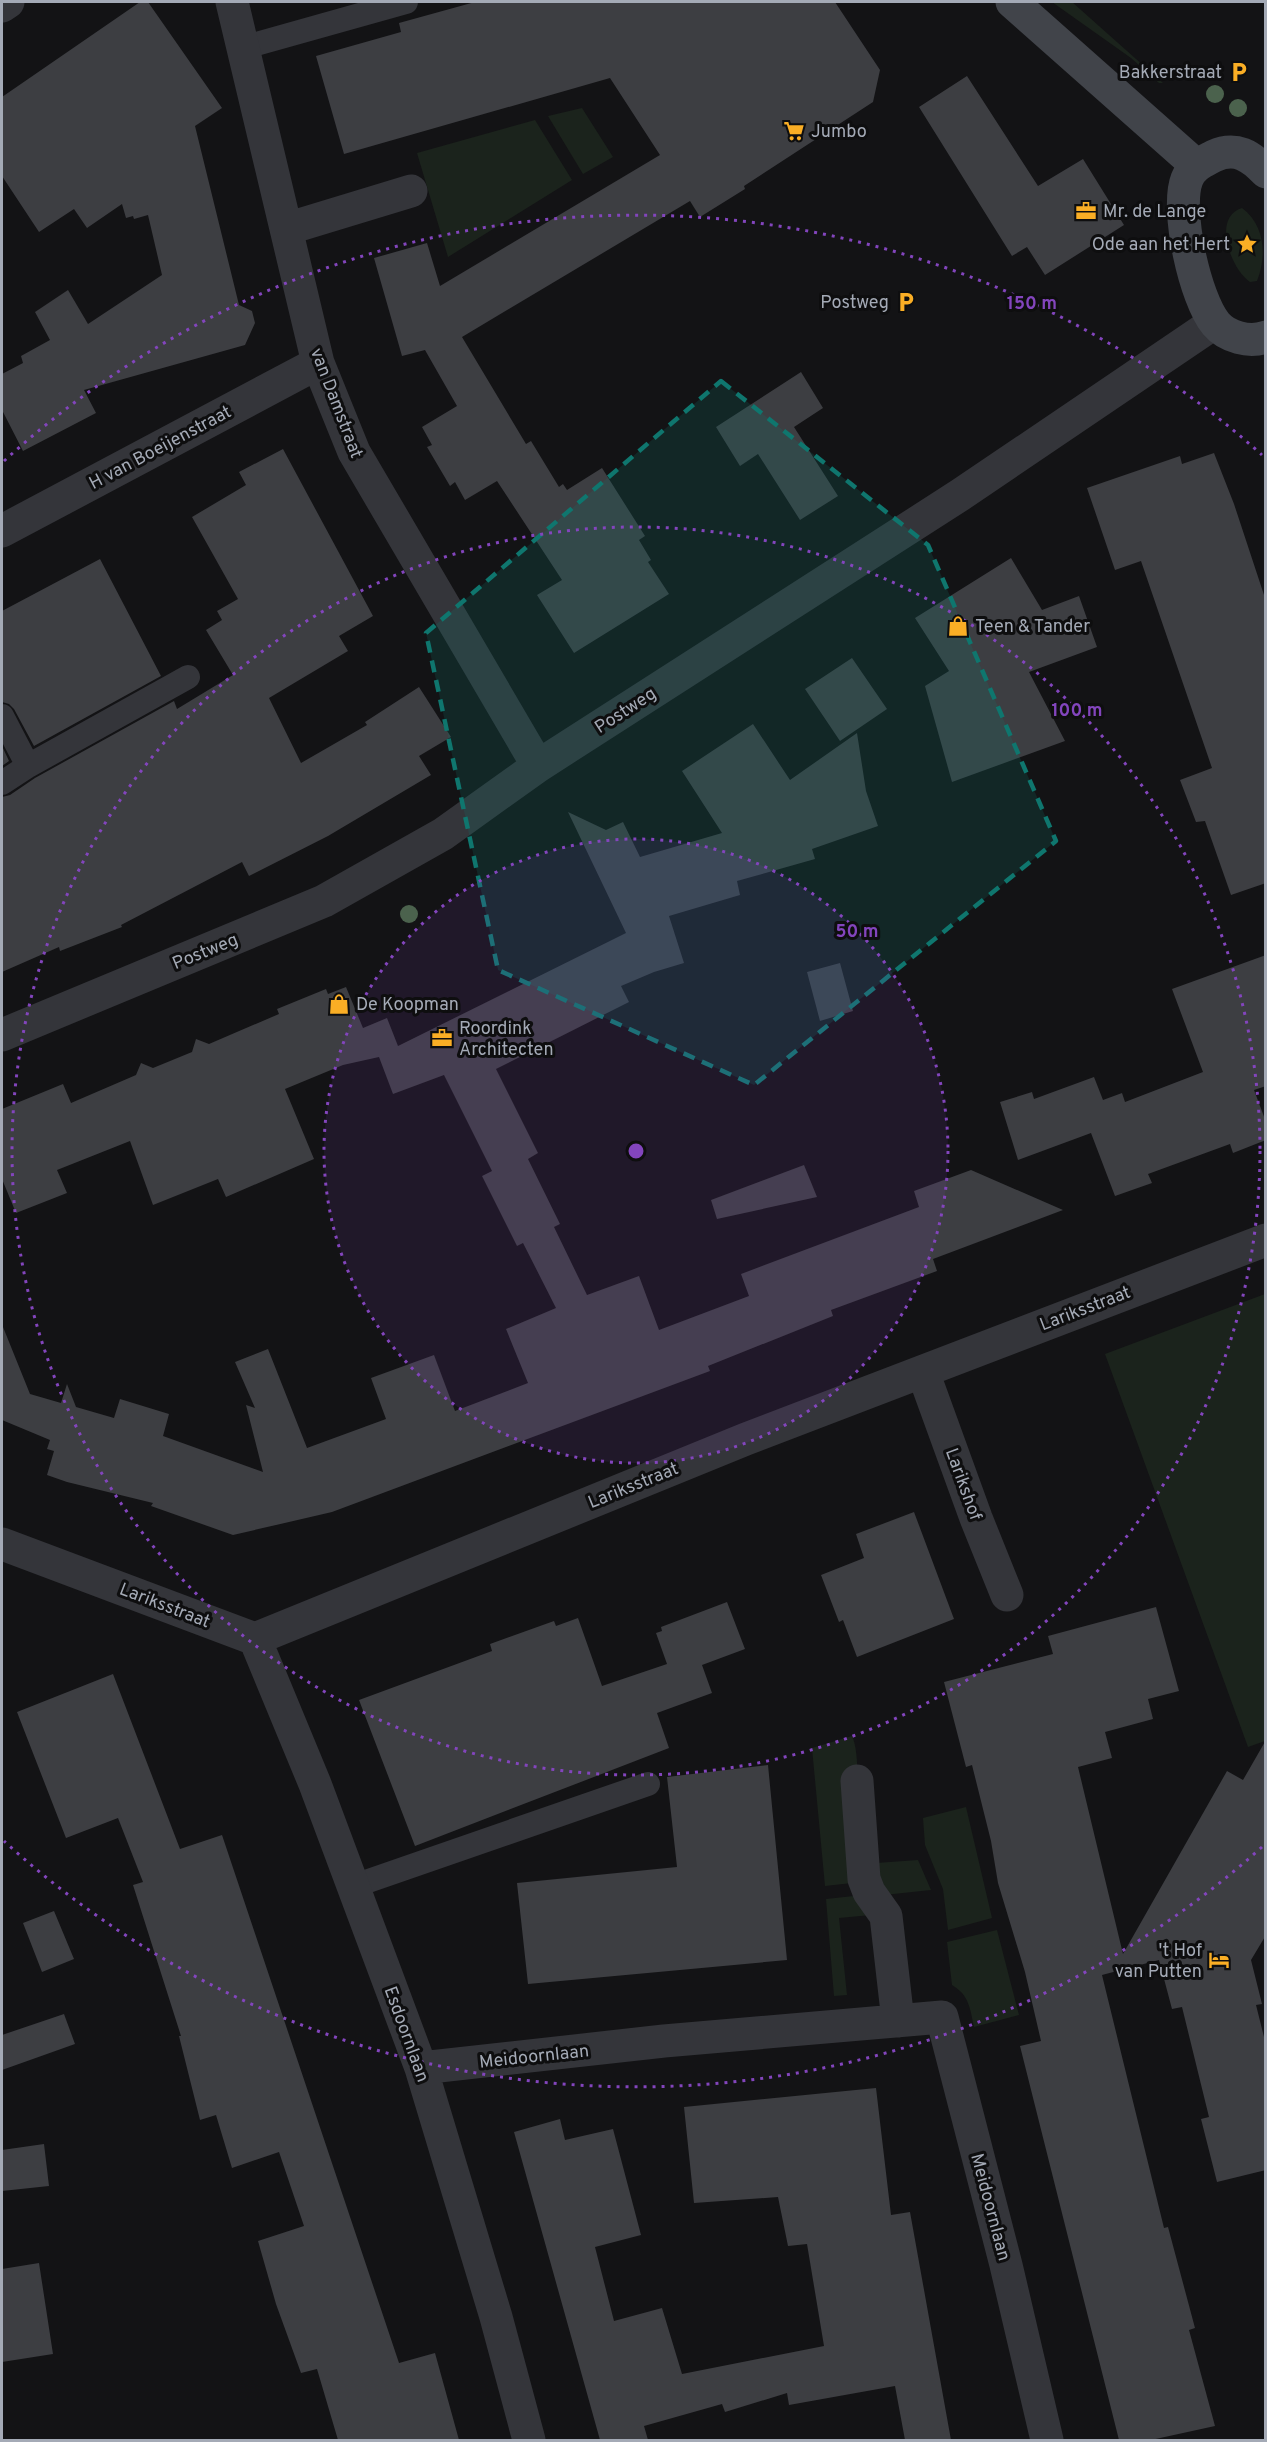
<svg xmlns="http://www.w3.org/2000/svg" width="1267" height="2442" font-family="Overpass,sans-serif">
	<style>
		.green { fill: #1b231c }
		.building { fill: #3d3e42 }
		.lines { fill: none; stroke-linecap: round; stroke-linejoin: round }
		.service { stroke: #34353a; stroke-width: 24 }
		.minor { stroke: #34353a; stroke-width: 33 }
		.secondary { stroke: #41444a; stroke-width: 33 }
		.tree { fill: #4b624d }
		.marked { fill: #0f766e; fill-opacity: 0.2; stroke: #0f766e; stroke-width: 4.5; stroke-dasharray: 12 8; stroke-linejoin: round }
		.ring { fill: none; stroke: #8345bd; stroke-width: 3; stroke-dasharray: 3 6 }
		.labels { text-anchor: middle; stroke-width: 6; stroke-linejoin: round; paint-order: stroke }
		.poi-label { font-size: 18px; fill: #a4aab6; stroke: #0e0e0f; text-anchor: start }
		.street-label { font-size: 18px; fill: #a4aab6; stroke: #0e0e0f }
		.centre { fill: #8345bd; stroke: #0e0e0f; stroke-width: 3 }
		.ring-label { font-size: 18px; text-anchor: middle; font-weight: bold; fill: #8345bd; stroke: #0e0e0f; stroke-width: 6; stroke-linejoin: round; paint-order: stroke }
	</style>
	<rect width="100%" height="100%" fill="#131315"/>
	<path class="green" d="M1052 2H1072L1163 83H1159L1131 58Z
		M582 108 613 157 583 174 548 116Z
		M535 120 572 180 448 257 417 153Z
		M1242 208C1265 225 1267 256 1257 281L1250 282C1230 268 1212 217 1242 208Z
		M1265 1294V1741L1248 1747 1105 1354Z
		M852 1736C864 1760 853 1852 852 1883L825 1886 812 1748Z
		M966 1807 992 1918 948 1930 943 1889 925 1845 923 1818Z
		M918 1860 931 1890 884 1895 876 1863Z
		M863 1895 871 1915 839 1918 847 1995 834 1996 826 1899Z
		M997 1930 1019 2015 974 2027C970 2008 969 1995 952 1985L947 1942Z"/>
	<path class="building" d="M140 2H148L222 108 195 126 239 305 252 311 255 323 245 345 84 390 96 413 23 451 2 410V374L23 363 21 356 50 340 35 312 68 290 88 324 162 275 148 215 134 219 133 216 126 218 122 204 87 228 74 209 39 232 2 176V97Z
		M475 2H835L880 70 873 102 744 186 745 189 700 217 690 201 462 337 526 444 531 441 559 487 563 484 567 490 602 468 645 536 639 540 651 560 648 562 669 594 574 653 537 595 562 580 497 481 465 500 455 482 450 486 427 447 432 445 422 427 457 406 425 350 402 356 374 258 427 243 440 286 660 155 610 78 344 154 316 56 401 32 399 23Z
		M967 76 1038 186 1083 159 1124 225 1045 275 1027 247 1012 256 919 107Z
		M801 372 823 408 794 427 838 496 800 520 758 454 740 466 716 427Z
		M283 449 373 616 339 636 348 651 269 698 301 763 367 725 365 722 419 687 451 737 419 756 431 775 328 836 249 876 242 862 121 925 122 927 60 951 59 947 2 972V797L10 795 35 778 174 701 177 709 233 675 206 630 222 620 217 611 238 599 192 517 246 485 239 472Z
		M1214 453 1234 504 1266 601V883L1231 895 1205 821 1196 822 1180 780 1212 768 1141 561 1115 570 1087 488 1180 456 1182 464Z
		M1011 558 1042 610 1079 596 1097 647 1029 672 1065 741 952 782 925 686 949 671 915 618Z
		M100 559 161 676 34 746 14 709 9 704 2 702V611Z
		M852 658 887 709 840 741 805 689Z
		M753 724 790 780 857 733 866 791 878 826 812 849 815 859 737 881 740 895 669 916 684 963 654 972 621 986 629 1002 496 1069 538 1153 528 1159 560 1224 554 1227 587 1295 639 1276 659 1330 749 1296 741 1274 919 1207 914 1191 971 1170 1063 1210 933 1259 937 1271 831 1310 833 1316 708 1366 710 1371 332 1512 233 1535 151 1506 153 1503 67 1482 47 1475 54 1451 47 1449 50 1440 2 1420V1327H3L30 1394 61 1403 67 1384 76 1407 114 1418 120 1399 169 1414 163 1436 263 1472 246 1405 255 1408 235 1362 268 1349 307 1448 386 1419 371 1378 434 1355 455 1411 528 1383 506 1329 556 1308 523 1243 517 1246 482 1176 492 1171 444 1075 393 1094 379 1057 343 1065 285 1089 314 1159 226 1197 218 1179 153 1205 130 1141 57 1170 67 1193 16 1213 2 1179V1109L63 1084 71 1103 136 1075 141 1063 153 1068 192 1052 196 1039 209 1044 279 1014 277 1009 326 989 328 994 346 987 363 1028 387 1018 398 1046 626 933 568 812 606 830 623 822 640 857 722 833 682 771Z
		M2 746 9 761 2 766Z
		M1266 955V1086L1254 1090 1266 1122V1140L1233 1153 1230 1144 1148 1174 1152 1183 1115 1196 1091 1133 1018 1160 1000 1102 1032 1092 1034 1099 1094 1077 1103 1100 1122 1093 1125 1102 1203 1072 1172 989Z
		M840 963 853 1011 820 1021 807 972Z
		M804 1165 817 1197 717 1219 711 1200Z
		M914 1512 954 1619 857 1657 843 1620 839 1622 821 1575 864 1558 856 1534Z
		M727 1602 745 1649 702 1665 712 1693 657 1713 669 1748 415 1846 359 1700 492 1651 490 1644 554 1621 556 1626 578 1618 602 1686 667 1664 656 1633 662 1631 661 1627Z
		M1156 1607 1179 1691 1148 1699 1153 1719 1105 1732 1112 1758 1078 1767 1123 1954 1227 1771 1243 1780 1266 1740V1935L1251 1960 1262 2004 1256 2005 1266 2045V2170L1217 2182 1201 2119 1209 2117 1182 2007 1172 2009 1159 1960 1102 1975 1164 2228 1168 2227 1195 2328 1189 2330 1215 2426 1151 2440H1119L1020 2046 1041 2041 1025 1972 998 1883 991 1841 972 1765 966 1767 944 1682 1053 1654 1048 1636Z
		M113 1674 180 1849 222 1835 399 2363 435 2353 459 2440H338L317 2369 301 2373 276 2304 258 2241 304 2226 279 2152 232 2168 216 2115 200 2120 179 2036H181L133 1885 143 1882 118 1818 66 1838 17 1712Z
		M768 1765 787 1960 528 1984 517 1883 677 1867 667 1777Z
		M54 1911 74 1959 42 1972 23 1923Z
		M64 2014 75 2044 2 2070V2035Z
		M876 2088 891 2215 910 2212 951 2440H905L895 2386 789 2405 787 2393 725 2412 722 2404 644 2426 648 2440H600L514 2132 560 2119 565 2140 613 2129 641 2235 595 2247 614 2321 662 2308 682 2374 824 2346 807 2244 788 2246 778 2197 694 2203 684 2107Z
		M44 2144 49 2186 2 2191V2150Z
		M39 2263 53 2354 2 2362V2269Z"/>
	<g class="lines">
		<path class="service" d="M242 48 406 2
			M2 716 28 766 2 783
			M28 766 188 677
			M351 1887 648 1784"/>
		<path class="minor" d="M232 2 318 363 354 452 538 766
			M2 6 8 2
			M286 229 411 191
			M2 531 318 363
			M2 1035 324 901 443 834 538 766 960 495 1214 323
			M923 1372 976 1518 1007 1595
			M2 1544 255 1639 746 1439 1266 1240
			M255 1639 315 1784 421 2068 496 2317 529 2440
			M857 1781 864 1879 869 1892 886 1916 898 2021
			M421 2068 664 2041 942 2017 1006 2265 1047 2440"/>
		<path class="secondary" d="M1012 2 1196 165
			M1266 172C1251 156 1236 146 1214 156 1203 162 1192 166 1187 179 1175 209 1195 299 1216 324 1227 337 1249 343 1266 337"/>
	</g>
	<g class="tree">
		<circle cx="1215" cy="94" r="9"/>
		<circle cx="1238" cy="108" r="9"/>
		<circle cx="409" cy="914" r="9"/>
	</g>
	<path class="marked" d="M721 381 928 545 1056 841 754 1085 498 970 426 633Z"/>
	<circle cx="636" cy="1151" r="312" fill="#8345bd" fill-opacity=".12"/>
	<g class="ring">
		<circle cx="636" cy="1151" r="312"/>
		<circle cx="636" cy="1151" r="624"/>
		<path d="M1262 1847A936 936 0 0 1 4 1841M4 461A936 936 0 0 1 1262 455"/>
	</g>
	<defs>
		<g id="parking-bare" transform="scale(1.62)"><path d="M-3.5-5.5H1a3.5 3.5 0 0 1 0 7H-1V5.5H-3.5ZM-1-3.4V-.6H.8a1.4 1.4 0 0 0 0-2.8Z" fill="#faae25" stroke="#0e0e0f" stroke-width="2.5" paint-order="stroke"/></g>
		<g id="supermarket-bare" transform="scale(1.62)"><path d="M-6-5.5h2.5l.6 2H6L4.5 2H-2.5L-4.4-4H-6ZM-1.5 3.2a1.3 1.3 0 1 0 .1 0ZM3 3.2a1.3 1.3 0 1 0 .1 0Z" fill="#faae25" stroke="#0e0e0f" stroke-width="2.5" paint-order="stroke"/></g>
		<g id="office-bare" transform="scale(1.62)"><path d="M-6-3h4V-5.5h4V-3h4V5H-6ZM-1-4.5V-3h2v-1.5ZM-6 0V1H6V0Z" fill="#faae25" stroke="#0e0e0f" stroke-width="2.5" paint-order="stroke"/></g>
		<g id="sight-bare" transform="scale(1.62)"><path d="M0-6L1.8-2.2L6-1.7L2.9 1.2L3.7 5.4L0 3.3L-3.7 5.4L-2.9 1.2L-6-1.7L-1.8-2.2Z" fill="#faae25" stroke="#0e0e0f" stroke-width="2.5" paint-order="stroke"/></g>
		<g id="shop-bare" transform="scale(1.62)"><path d="M-5-2.5h2.3a2.7 3.5 0 0 1 5.4 0H5L5.5 6h-11ZM-1.5-2.5h3a1.5 2.3 0 0 0-3 0Z" fill="#faae25" stroke="#0e0e0f" stroke-width="2.5" paint-order="stroke"/></g>
		<g id="hotel-bare" transform="scale(1.62)"><path d="M-6-4.5h1.5V1H6V5H4.5V3h-9V5H-6ZM-4 0a1.8 1.8 0 1 1 3.6 0ZM.5 0V-2.5h3Q6-2.5 6 0Z" fill="#faae25" stroke="#0e0e0f" stroke-width="2.5" paint-order="stroke"/></g>
	</defs>
	<g fill-rule="evenodd">
		<use href="#parking-bare" x="1239" y="72"/>
		<use href="#supermarket-bare" x="794" y="131"/>
		<use href="#office-bare" x="1086" y="211"/>
		<use href="#sight-bare" x="1247" y="244"/>
		<use href="#parking-bare" x="906" y="302"/>
		<use href="#shop-bare" x="958" y="626"/>
		<use href="#shop-bare" x="339" y="1004"/>
		<use href="#office-bare" x="442" y="1038"/>
		<use href="#hotel-bare" x="1219" y="1960"/>
	</g>
	<g class="labels">
		<g class="poi-label">
			<text x="1222" y="78" text-anchor="end">Bakkerstraat</text>
			<text x="811" y="137">Jumbo</text>
			<text x="1103" y="217">Mr. de Lange</text>
			<text x="1230" y="250" text-anchor="end">Ode aan het Hert</text>
			<text x="889" y="308" text-anchor="end">Postweg</text>
			<text x="975" y="632">Teen &amp; Tander</text>
			<text x="356" y="1010">De Koopman</text>
			<text x="459" y="1034">Roordink<tspan x="459" dy="21">Architecten</tspan></text>
			<text x="1202" y="1956" text-anchor="end">'t Hof<tspan x="1202" dy="21">van Putten</tspan></text>
		</g>
		<g class="street-label">
			<text transform="translate(337 403) rotate(69)" y="6">van Damstraat</text>
			<text transform="translate(160 447) rotate(-28)" y="6">H van Boeijenstraat</text>
			<text transform="translate(625 710) rotate(-33)" y="6">Postweg</text>
			<text transform="translate(205 951) rotate(-22)" y="6">Postweg</text>
			<text transform="translate(1085 1308) rotate(-21)" y="6">Lariksstraat</text>
			<text transform="translate(964 1484) rotate(70)" y="6">Larikshof</text>
			<text transform="translate(633 1485) rotate(-22)" y="6">Lariksstraat</text>
			<text transform="translate(165 1605) rotate(21)" y="6">Lariksstraat</text>
			<text transform="translate(407 2034) rotate(70)" y="6">Esdoornlaan</text>
			<text transform="translate(534 2056) rotate(-6)" y="6">Meidoornlaan</text>
			<text transform="translate(991 2207) rotate(75)" y="6">Meidoornlaan</text>
		</g>
	</g>
	<circle cx="636" cy="1151" r="9" class="centre"/>
	<g class="ring-label">
		<text x="1032" y="309">150 m</text>
		<text x="1077" y="716">100 m</text>
		<text x="857" y="937">50 m</text>
	</g>
	<rect width="1267" height="2442" fill="none" stroke="#a4aab6" stroke-width="6"/>
</svg>
